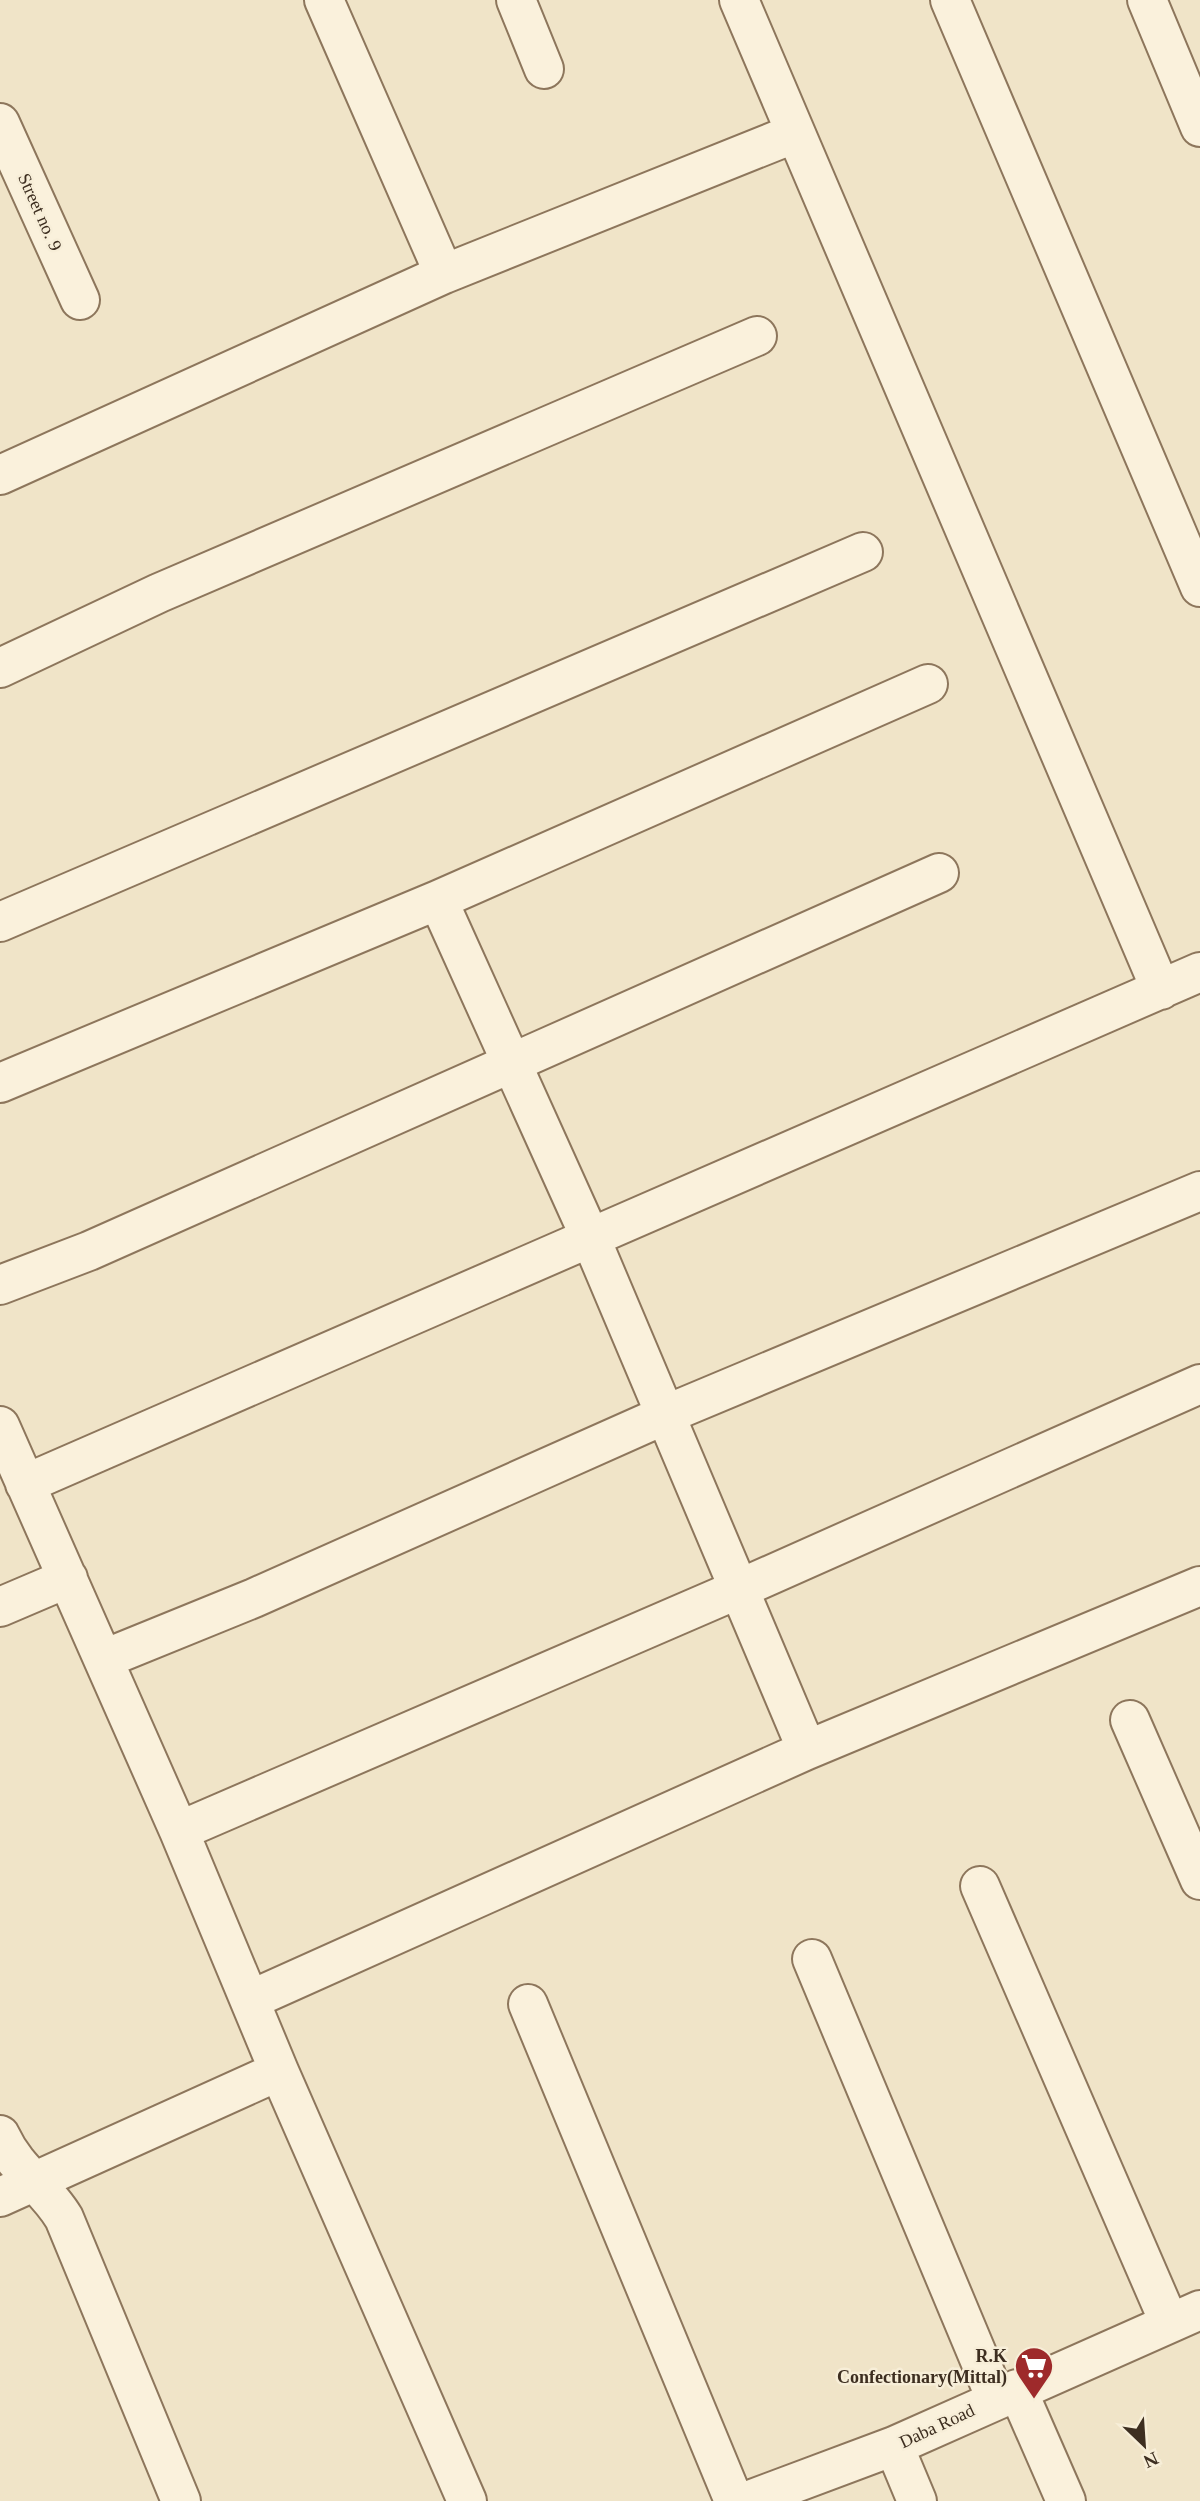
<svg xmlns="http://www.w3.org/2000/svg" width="1200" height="2501" font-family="Georgia,serif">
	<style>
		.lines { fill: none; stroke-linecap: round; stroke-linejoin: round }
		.minor-casing { stroke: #8d765c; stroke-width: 42 }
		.minor { stroke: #faf1dc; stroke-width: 38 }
		.labels { text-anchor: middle; stroke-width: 5; stroke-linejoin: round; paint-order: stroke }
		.street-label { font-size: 18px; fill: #3d2e20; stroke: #f7eed8 }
		.poi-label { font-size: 18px; font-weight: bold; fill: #3d2e20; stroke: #f7eed8; text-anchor: end }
	</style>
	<rect width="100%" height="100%" fill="#f0e4c8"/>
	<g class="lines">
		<g class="minor-casing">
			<path id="minor" d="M324 0 444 274
				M516 0 544 69
				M739 0 1161 990
				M950 0 1200 587
				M1147 0 1200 127
				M0 123 80 300
				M0 475 444 274 793 134
				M0 668 159 593 757 336
				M438 900 591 1239 807 1750
				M0 922 863 552
				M0 1083 438 900 928 684
				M0 1285 89 1251 939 873
				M0 1426 179 1831 279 2071 467 2501
				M25 1484 1200 972
				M0 1607 68 1578
				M104 1659 254 1598 667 1414 1200 1191
				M1130 1720 1200 1880
				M179 1831 741 1588 1200 1384
				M980 1886 1169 2322
				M812 1959 996 2399
				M250 2000 807 1750 1200 1586
				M528 2004 734 2501
				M0 2135C17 2172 45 2186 64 2218L181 2501
				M0 2197 279 2071
				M1017 2389 1066 2501
				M894 2446 917 2501
				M747 2501 894 2446 1200 2310"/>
		</g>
		<use href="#minor" class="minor"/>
	</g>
	<defs>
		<g id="supermarket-pin" transform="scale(2.0125)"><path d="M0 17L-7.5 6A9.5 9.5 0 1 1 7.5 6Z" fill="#9e2a2b" stroke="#f7eed8"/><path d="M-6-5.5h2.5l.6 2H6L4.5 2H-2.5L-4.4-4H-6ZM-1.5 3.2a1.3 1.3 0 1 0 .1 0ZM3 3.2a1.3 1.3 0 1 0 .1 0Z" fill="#fff"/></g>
	</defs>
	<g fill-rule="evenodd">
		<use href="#supermarket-pin" x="1034" y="2366"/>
	</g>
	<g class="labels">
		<g class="street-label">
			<text transform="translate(40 212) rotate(66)" y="6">Street no. 9</text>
			<text transform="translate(937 2426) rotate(-25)" y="6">Daba Road</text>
		</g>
		<g class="poi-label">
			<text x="1007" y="2362">R.K<tspan x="1007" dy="21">Confectionary(Mittal)</tspan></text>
		</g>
	</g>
	<g transform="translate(1144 2445) rotate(155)" stroke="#f7eed8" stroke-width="5" paint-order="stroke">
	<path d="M0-5L12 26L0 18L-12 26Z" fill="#3d2e20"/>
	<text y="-10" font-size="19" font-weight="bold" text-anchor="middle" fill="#3d2e20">N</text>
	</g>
</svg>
